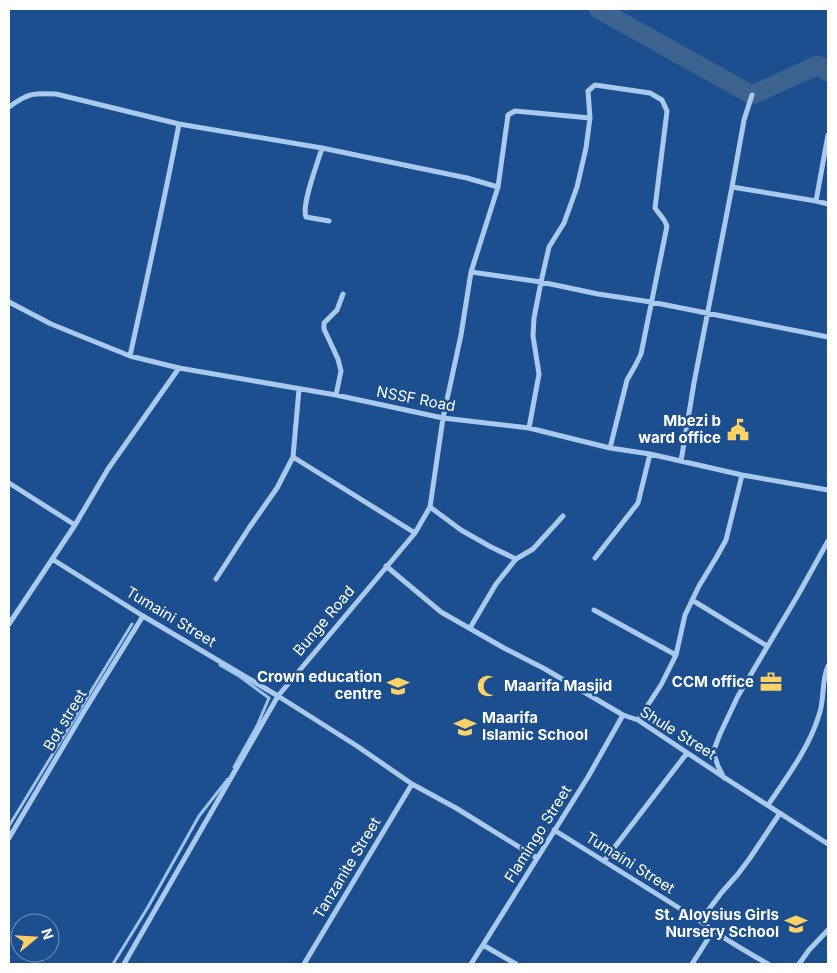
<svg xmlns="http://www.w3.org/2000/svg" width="837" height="973" font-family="Inter,sans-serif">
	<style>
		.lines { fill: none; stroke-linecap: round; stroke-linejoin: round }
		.stream { stroke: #9cc4f0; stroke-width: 3 }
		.river { stroke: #3c6290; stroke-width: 19 }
		.street { stroke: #a9c9ee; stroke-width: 5 }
		.labels { text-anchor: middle; stroke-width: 5; stroke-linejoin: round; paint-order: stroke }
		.street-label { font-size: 15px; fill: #fff; stroke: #1b4f8f }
		.poi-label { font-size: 15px; font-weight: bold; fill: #fff; stroke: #1b4f8f; text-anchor: end }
	</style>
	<rect width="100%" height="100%" fill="#1b4f8f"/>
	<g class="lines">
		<path class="stream" d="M220 665 239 676 269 698 257 726 234 767
			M9 826 132 624
			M113 964 148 907 199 816 228 779"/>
		<path class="river" d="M598 9 752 95 818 65 828 72"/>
		<path class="street" d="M9 107C28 93 33 93 56 94L179 124 322 148 467 178 498 187
			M322 148C318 162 301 205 306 217L329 221
			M732 187 744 120 752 95
			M816 201 828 135
			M471 272 541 282 598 294 651 302 828 337
			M9 302 51 324 130 356 179 368 336 395 443 418 529 428 610 448 650 454 742 475 828 490
			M130 356C147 279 164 202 179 124
			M336 395 341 371 338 359 324 329V323L337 310 343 294
			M529 428 539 374 533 336 534 318 541 282 549 247 564 223 577 187 586 148 590 118 588 91 595 85 650 93 662 100 667 111 655 208C660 216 664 217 667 226L641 354 635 366 627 380 610 448
			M293 457 415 533
			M681 461 694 383 732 187 816 201 828 204
			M9 483 75 525
			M430 507 461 530 491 547 516 559 533 549 563 516
			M595 558 638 503 650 454
			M52 559 143 616 278 696 357 746 412 784 456 808 537 858
			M386 566 441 612 504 648 545 669 623 715 638 720 725 778 828 844
			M216 579 249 528 277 488 293 457 299 389
			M692 600 767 646
			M594 610 676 655
			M9 624 75 525 108 469 179 368
			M470 628 496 584 516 559
			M638 720 661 685 676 655 685 615 699 586 716 558 726 540 742 475
			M724 778 718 766 714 754 715 747 720 734 738 696 798 595 828 541
			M768 805C787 777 809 748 819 715 825 698 821 682 828 666
			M554 830 700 921C722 938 745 951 768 964
			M9 838 83 713 143 616
			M604 861 687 753
			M700 921 722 892 738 874 750 858 780 813
			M483 945 516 964
			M124 964 278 696 415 533 430 507 443 418 461 335 471 272 498 187 508 115 515 111 590 118
			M304 964 412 784
			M471 964 588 777 623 715
			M692 964 713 931
			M799 964 809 950 828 930"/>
	</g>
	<defs>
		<g id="civic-bare" transform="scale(1.725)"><path d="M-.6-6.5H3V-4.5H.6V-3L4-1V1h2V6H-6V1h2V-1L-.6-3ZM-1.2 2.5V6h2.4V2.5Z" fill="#ffd166" stroke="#1b4f8f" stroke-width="2.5" paint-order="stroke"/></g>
		<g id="office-bare" transform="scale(1.725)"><path d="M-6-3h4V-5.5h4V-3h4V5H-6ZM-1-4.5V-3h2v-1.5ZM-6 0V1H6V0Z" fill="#ffd166" stroke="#1b4f8f" stroke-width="2.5" paint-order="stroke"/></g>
		<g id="school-bare" transform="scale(1.725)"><path d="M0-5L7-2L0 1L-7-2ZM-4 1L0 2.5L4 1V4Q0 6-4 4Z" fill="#ffd166" stroke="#1b4f8f" stroke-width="2.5" paint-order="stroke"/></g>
		<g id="mosque-bare" transform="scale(1.725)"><path d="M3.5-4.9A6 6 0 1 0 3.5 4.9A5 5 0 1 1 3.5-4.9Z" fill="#ffd166" stroke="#1b4f8f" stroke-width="2.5" paint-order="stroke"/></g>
	</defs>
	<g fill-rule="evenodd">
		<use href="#civic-bare" x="738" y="430"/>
		<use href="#office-bare" x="771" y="682"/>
		<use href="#school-bare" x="398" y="686"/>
		<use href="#mosque-bare" x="488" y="686"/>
		<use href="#school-bare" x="465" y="727"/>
		<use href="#school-bare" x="796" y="924"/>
	</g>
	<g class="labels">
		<g class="street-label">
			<text transform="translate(416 399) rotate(11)" y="5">NSSF Road</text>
			<text transform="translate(171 617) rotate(31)" y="5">Tumaini Street</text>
			<text transform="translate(324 621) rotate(-50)" y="5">Bunge Road</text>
			<text transform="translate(65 720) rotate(-59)" y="5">Bot street</text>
			<text transform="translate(678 733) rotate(32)" y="5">Shule Street</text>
			<text transform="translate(538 834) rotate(-58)" y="5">Flamingo Street</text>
			<text transform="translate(630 863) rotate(32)" y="5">Tumaini Street</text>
			<text transform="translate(347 868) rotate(-59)" y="5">Tanzanite Street</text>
		</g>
		<g class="poi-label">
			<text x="721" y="426">Mbezi b<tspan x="721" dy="17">ward office</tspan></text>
			<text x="382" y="682">Crown education<tspan x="382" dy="17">centre</tspan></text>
			<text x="754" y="687">CCM office</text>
			<text x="504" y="691" text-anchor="start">Maarifa Masjid</text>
			<text x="482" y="723" text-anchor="start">Maarifa<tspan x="482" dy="17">Islamic School</tspan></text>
			<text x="779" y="920">St. Aloysius Girls<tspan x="779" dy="17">Nursery School</tspan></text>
		</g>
	</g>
	<rect width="837" height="973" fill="none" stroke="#ffffff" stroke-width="20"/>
	<g transform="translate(35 938) rotate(72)"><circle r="24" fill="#1b4f8f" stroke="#7695bc"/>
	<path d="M0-4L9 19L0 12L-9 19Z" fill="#ffd166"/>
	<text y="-8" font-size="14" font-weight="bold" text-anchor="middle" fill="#ffffff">N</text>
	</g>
</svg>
